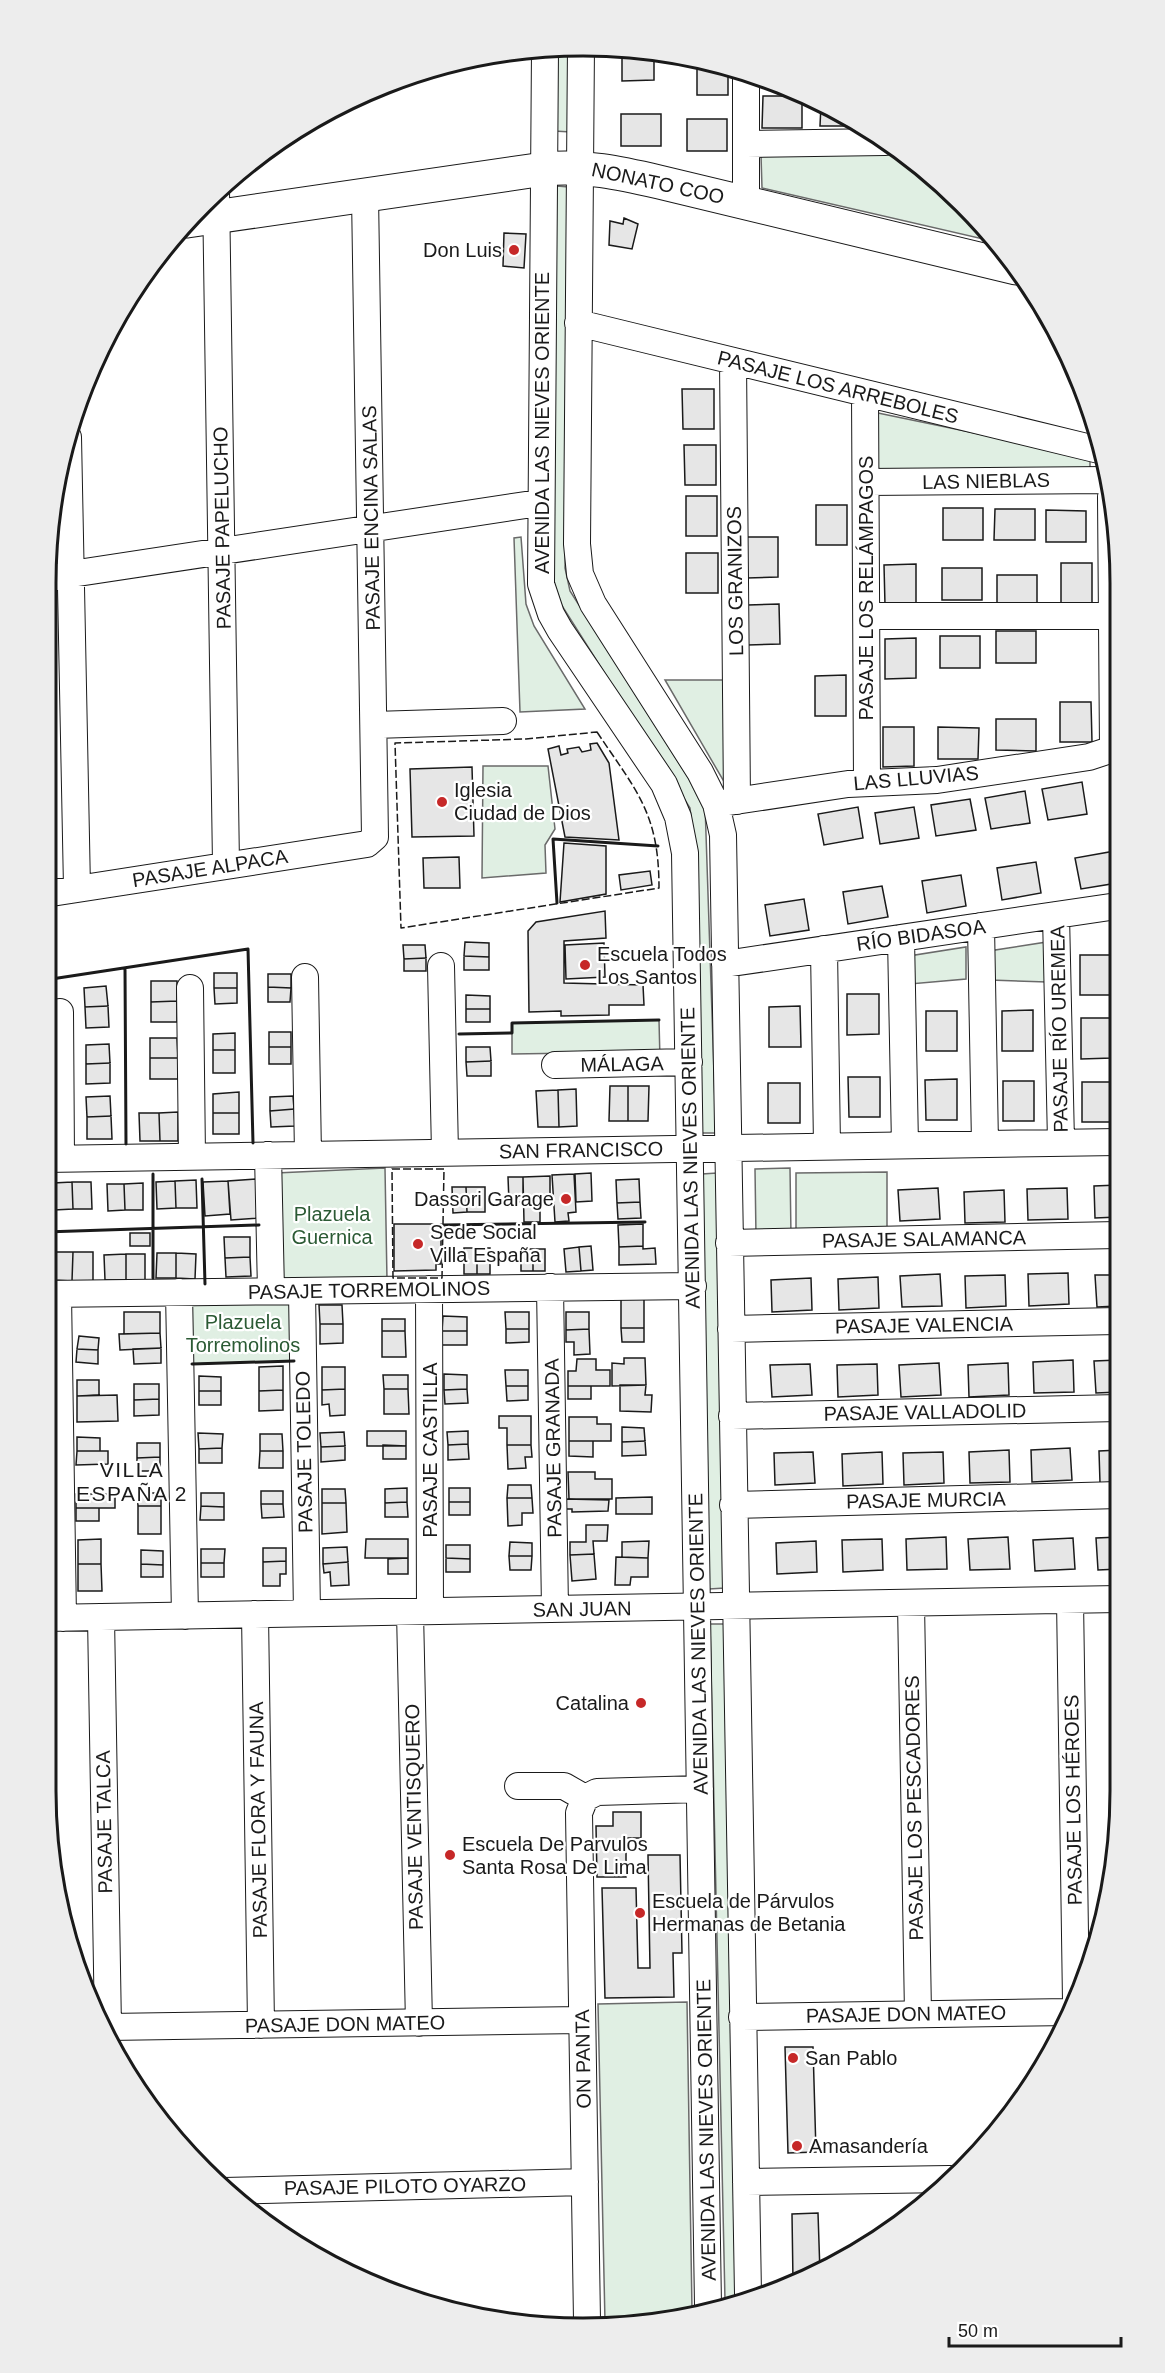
<svg xmlns="http://www.w3.org/2000/svg" width="1165" height="2373" font-family="Helvetica,sans-serif">
	<style>
		.green { fill: #e0efe3; stroke: #6a6a6a; stroke-width: 1.5 }
		.building { fill: #e6e6e6; stroke: #1a1a1a; stroke-width: 1.5 }
		.lines { fill: none; stroke-linecap: round; stroke-linejoin: round }
		.minor-casing { stroke: #1a1a1a; stroke-width: 28 }
		.major-casing { stroke: #1a1a1a; stroke-width: 35 }
		.minor { stroke: #fff; stroke-width: 26 }
		.major { stroke: #fff; stroke-width: 33 }
		.fence { stroke: #1a1a1a; stroke-width: 1.5; stroke-dasharray: 8 3; stroke-linecap: butt }
		.wall { stroke: #1a1a1a; stroke-width: 3 }
		.poi-dot { fill: #c62828; stroke: #fff; stroke-width: 2 }
		.labels { text-anchor: middle; stroke-width: 4.5; stroke-linejoin: round; paint-order: stroke }
		.street-label { font-size: 20px; fill: #1a1a1a; stroke: #fff }
		.poi-label { font-size: 20px; fill: #1a1a1a; stroke: #fff; text-anchor: start }
		.park-label { font-size: 20px; fill: #2b5a34; stroke: #fff }
		.neighbourhood-label { font-size: 21px; letter-spacing: 1.5px; fill: #1a1a1a; stroke: #fff }
		.rim { fill: none; stroke: #1a1a1a; stroke-width: 3 }
	</style>
	<rect width="100%" height="100%" fill="#fff"/>
	<path class="green" d="M572 46 571 132 554 131 555 48Z
		M902 152 910 156 996 242 762 188 761 155Z
		M557 186 569 187 571 195 565 568 570 591 705 804 716 1133H702L694 846 690 808 552 590 553 197Z
		M878 413 1090 457V473L878 474Z
		M521 537 526 604 534 626 585 709 520 712 514 538Z
		M665 680H729L730 792Z
		M483 766H548L555 829 545 845 546 873 482 878Z
		M1047 942V982L990 980 989 951Z
		M966 947V979L910 984 909 956Z
		M659 1020 660 1060 577 1053 512 1054V1023Z
		M385 1168 387 1280 289 1282 279 1277 276 1173Z
		M790 1168 791 1236H756L755 1169Z
		M887 1172V1233L796 1234V1173Z
		M717 1173 725 1588 709 1589 702 1174Z
		M294 1303V1361L192 1364 191 1305Z
		M45 1539H53L54 1598H45Z
		M710 1624H725L738 2297 725 2301Z
		M687 2002 692 2311 652 2323 605 2322 598 2004Z"/>
	<path class="building" d="M622 49 654 52V80L622 81Z
		M697 58 728 68V95H697Z
		M763 96H802V128H762Z
		M821 105 858 126H820Z
		M621 114H661V146H621Z
		M687 119H727V151H687Z
		M624 218 638 224 632 249 609 245 610 221 623 224Z
		M504 233 526 234 524 268 503 266Z
		M682 389H714V429H683Z
		M684 445H716V485H685Z
		M686 496H717V536H686Z
		M816 505H847V545H816Z
		M943 508H983V540H943Z
		M995 509H1035V540H994Z
		M1046 510 1086 511V542H1046Z
		M747 537H778V577L747 578Z
		M686 553H718V593H686Z
		M1061 563H1092V603H1061Z
		M916 564V605H885L884 565Z
		M942 568H982V600H942Z
		M997 575H1037V606H997Z
		M779 604 780 644 748 645V605Z
		M996 631H1036V663H996Z
		M940 636H980V668H940Z
		M916 638V678L885 679V639Z
		M846 675V716H815V676Z
		M1060 702H1091L1092 742H1060Z
		M996 719H1036V751L996 750Z
		M883 727H914V766L883 767Z
		M938 727 979 728 978 759H938Z
		M597 743 609 763 619 840 565 837 548 749 559 746 561 755 568 753 567 749 579 747 582 752 591 750 590 744Z
		M472 767 474 836 412 837 410 769Z
		M1082 782 1087 814 1048 820 1042 789Z
		M1025 791 1030 823 991 829 985 798Z
		M970 799 976 830 936 836 931 805Z
		M858 807 863 838 824 845 818 814Z
		M914 807 919 838 880 844 875 813Z
		M564 843 606 846V894L560 902Z
		M1115 851 1117 883 1081 889 1075 858Z
		M459 857 460 888H424L423 858Z
		M1036 862 1041 893 1002 900 997 868Z
		M650 871 652 885 621 890 619 875Z
		M961 875 966 906 927 913 922 881Z
		M882 886 888 917 848 924 843 892Z
		M804 899 809 930 770 936 765 905Z
		M605 911 606 938 564 941V983L643 985 644 1005H609V1015L561 1016V1011L529 1012 528 931 536 922Z
		M465 942 489 943V957L464 956Z
		M604 943 605 977 566 979 565 945Z
		M403 945H425L426 958 404 959Z
		M1080 955H1112V995H1080Z
		M464 956 489 957V970H464Z
		M426 958V971H404V959Z
		M214 973H237V988H214Z
		M268 974H291V988L268 987Z
		M151 981H177V1001L151 1002Z
		M106 986 108 1006 85 1007 84 988Z
		M268 987 291 988 290 1002H268Z
		M214 988H237V1003L215 1004Z
		M847 994H879V1034L847 1035Z
		M466 995 490 996V1009H466Z
		M177 1001V1022H151V1002Z
		M108 1006 109 1027 86 1028 85 1007Z
		M800 1006 801 1047H769V1007Z
		M466 1009H490V1022H466Z
		M1033 1010V1051H1002V1011Z
		M926 1011H957V1051H926Z
		M1081 1018H1112V1058L1081 1059Z
		M269 1032H291V1047H269Z
		M235 1033V1050H213V1034Z
		M150 1038H177L178 1058H150Z
		M109 1044 110 1063 86 1064V1045Z
		M45 1046H47V1068H45Z
		M269 1047H291V1064H269Z
		M466 1047H490L491 1061 466 1062Z
		M213 1050H235V1073H213Z
		M150 1058H178V1079H150Z
		M491 1061V1076H467L466 1062Z
		M110 1063V1083L86 1084V1064Z
		M45 1068H47V1087H45Z
		M848 1077H880V1117H849Z
		M957 1079V1120H926L925 1080Z
		M1003 1081H1034V1121H1003Z
		M1082 1082H1113V1122H1082Z
		M768 1083H800V1123H768Z
		M610 1086H628V1121H609Z
		M628 1086H649L648 1121H628Z
		M576 1089 577 1126 559 1127 558 1090Z
		M558 1090 559 1127H538L536 1091Z
		M239 1092V1113H213V1094Z
		M110 1096 111 1116 87 1117 86 1097Z
		M293 1096 294 1109 270 1111V1097Z
		M294 1109 295 1126 271 1127 270 1111Z
		M45 1112H49V1140H45Z
		M178 1112V1141H160L159 1113Z
		M139 1113H159L160 1141H140Z
		M213 1113H239V1134H213Z
		M111 1116 112 1139H87V1117Z
		M591 1173 592 1201 576 1202 575 1174Z
		M574 1174 576 1212 568 1213 569 1221 555 1222 552 1175Z
		M550 1176V1202H540V1222H524L523 1177Z
		M508 1177H523V1202H509Z
		M256 1179 258 1218 231 1220 228 1181Z
		M639 1179 640 1202 617 1203 616 1180Z
		M196 1180 197 1208H176L175 1181Z
		M175 1181 176 1208 157 1209 156 1182Z
		M228 1181 230 1214 205 1216 203 1182Z
		M72 1182H91L92 1209H73Z
		M72 1182 73 1209 54 1210 53 1183Z
		M143 1183V1210H125L124 1184Z
		M107 1184H124L125 1210 108 1211Z
		M1118 1185V1217L1095 1218 1094 1186Z
		M452 1187H466L467 1212 453 1213Z
		M466 1187H485V1212H467Z
		M938 1188 940 1219 900 1221 898 1190Z
		M1067 1188 1068 1219 1028 1220 1027 1189Z
		M1004 1190 1005 1222 965 1223 964 1192Z
		M640 1202 641 1218 618 1219 617 1203Z
		M394 1224H441V1264H436V1270L394 1271Z
		M643 1224V1246L619 1247 618 1225Z
		M130 1233H150V1246H130Z
		M224 1237H250V1257L225 1258Z
		M591 1246 593 1270 581 1271 579 1247Z
		M643 1246V1249L655 1248 656 1264 619 1265V1247Z
		M579 1247 581 1271 566 1272 564 1249Z
		M464 1248H477V1274H464Z
		M477 1248H490V1274H477Z
		M521 1249H533V1271H521Z
		M533 1249H545V1271H533Z
		M54 1252H73L72 1281 54 1280Z
		M73 1252H93V1281H72Z
		M157 1253H176V1278H156Z
		M176 1253 196 1254 195 1279 176 1278Z
		M126 1254V1280H105L104 1255Z
		M126 1254H145V1280H126Z
		M250 1257 251 1276 226 1277 225 1258Z
		M1068 1273 1069 1304 1029 1306 1028 1274Z
		M940 1274 942 1306 902 1307 900 1276Z
		M1005 1275 1006 1306 966 1308 965 1276Z
		M1095 1275H1118V1306L1097 1307Z
		M878 1277 879 1308 839 1310 838 1279Z
		M811 1278 812 1310 772 1312 771 1280Z
		M621 1299H644V1328H621Z
		M319 1305H342L343 1324H320Z
		M124 1312H160V1333L124 1334Z
		M505 1312H529V1329H506Z
		M566 1312H589V1329L566 1330Z
		M443 1316 467 1317V1331H442Z
		M382 1319H405V1331H382Z
		M320 1324H343V1343L320 1344Z
		M621 1328H644V1342H622Z
		M506 1329H529V1342L506 1343Z
		M589 1329 590 1354 574 1355V1342H566V1330Z
		M382 1331H405L406 1357H382Z
		M442 1331H467V1345H442Z
		M160 1333 161 1348 120 1350 119 1334Z
		M79 1336 99 1338 98 1350 77 1349Z
		M161 1348V1363L134 1364 133 1349Z
		M77 1349 98 1350V1364L76 1362Z
		M624 1358H645L646 1385 612 1386V1363L624 1364Z
		M577 1359H596V1370H610V1386H568V1371H576Z
		M1073 1360 1074 1392 1034 1393 1033 1362Z
		M1118 1360 1119 1392 1096 1393 1094 1361Z
		M939 1363 941 1395 901 1397 899 1365Z
		M1008 1363 1009 1395 969 1397 968 1365Z
		M810 1364 812 1395 772 1397 770 1365Z
		M877 1364 878 1395 838 1397 837 1365Z
		M283 1366V1390L259 1391V1367Z
		M322 1367H345V1389L322 1390Z
		M505 1370H528V1386H506Z
		M444 1374 467 1375V1389L444 1390Z
		M383 1375H408V1389H384Z
		M199 1376 221 1377V1391H199Z
		M77 1380H99V1395L77 1396Z
		M134 1384H159V1399L134 1400Z
		M620 1385H646L645 1395H652L651 1412 620 1411Z
		M506 1386H528V1400L507 1401Z
		M568 1386H591V1399H568Z
		M345 1389V1415L330 1416 329 1404 322 1405V1390Z
		M384 1389H408L409 1414H384Z
		M467 1389 468 1403 445 1404 444 1390Z
		M283 1390V1410L259 1411V1391Z
		M199 1391H221V1405H199Z
		M117 1395 118 1421 77 1422V1396Z
		M159 1399V1415L134 1416V1400Z
		M499 1416H531V1445H507V1428H499Z
		M569 1417H597V1424H611V1441H569Z
		M622 1427 644 1428 645 1441 622 1442Z
		M367 1431H406V1446H367Z
		M468 1431V1444L448 1445 447 1432Z
		M344 1432 345 1446 321 1447 320 1433Z
		M198 1433 223 1434 222 1448 199 1449Z
		M260 1434H282L283 1451H260Z
		M77 1437 100 1438V1451H77Z
		M569 1441H593V1457L569 1456Z
		M645 1441 646 1455 622 1456V1442Z
		M137 1443H160V1457L137 1458Z
		M468 1444 469 1459 448 1460V1445Z
		M383 1445 406 1446V1459H383Z
		M507 1445H531L532 1457H525L526 1468 508 1469Z
		M345 1446V1460L321 1462V1447Z
		M222 1448V1463H199V1449Z
		M1070 1448 1072 1480 1032 1482 1031 1450Z
		M1009 1450 1010 1482 970 1483 969 1452Z
		M1119 1450V1482L1100 1483 1099 1451Z
		M77 1451H108V1464L76 1465Z
		M260 1451H283V1468H259Z
		M813 1452 815 1483 775 1485 774 1453Z
		M882 1452 883 1484 843 1486 842 1454Z
		M943 1452 944 1483 904 1485 903 1453Z
		M160 1457V1471H137V1458Z
		M568 1472H595V1479H612V1499H569Z
		M508 1485H531L532 1498H507Z
		M407 1488V1502L385 1503V1489Z
		M449 1488H470V1502H449Z
		M322 1489H345L346 1503H322Z
		M261 1491H283V1504H261Z
		M137 1493H161V1506H138Z
		M201 1493H224V1507L201 1506Z
		M76 1494H115V1508H76Z
		M652 1497V1514H616V1498Z
		M507 1498H532L533 1513H522V1525L508 1526Z
		M565 1499 609 1500 608 1511 572 1512V1509H565Z
		M407 1502 408 1517H385V1503Z
		M449 1502H470V1515H449Z
		M322 1503H346L347 1532 322 1534Z
		M261 1504H283L284 1517 262 1518Z
		M138 1506H161V1534H138Z
		M201 1506 224 1507V1520H200Z
		M76 1508H99V1521H76Z
		M586 1525H608L607 1541H593L594 1554 570 1555V1542H586Z
		M946 1537 947 1569 907 1570 906 1539Z
		M1008 1537 1010 1569 970 1570 968 1539Z
		M1119 1537V1569L1098 1570 1096 1538Z
		M1073 1538 1075 1569 1035 1571 1033 1540Z
		M101 1539V1564H78V1540Z
		M366 1539H408V1558H365Z
		M882 1539 883 1570 843 1572 842 1540Z
		M649 1541 648 1558 622 1557V1542Z
		M816 1541 817 1572 777 1574 776 1543Z
		M510 1542 532 1543V1556H509Z
		M446 1545H470V1559L446 1558Z
		M347 1547 348 1562 323 1564V1548Z
		M263 1548H286V1561L263 1562Z
		M201 1549H225L224 1563H201Z
		M141 1550 163 1551V1565L141 1564Z
		M594 1554 596 1579 572 1581 570 1555Z
		M509 1556H532L531 1570H510Z
		M616 1557 648 1558V1577H631L630 1585H615Z
		M408 1558V1574H388V1559Z
		M446 1558 470 1559V1572H446Z
		M286 1561V1574H280V1586H263V1562Z
		M348 1562 349 1585 331 1586 330 1572 324 1573 323 1564Z
		M201 1563H224V1577H201Z
		M78 1564H101L102 1591H78Z
		M141 1564 163 1565V1577H141Z
		M613 1812H641V1838H626V1877H597L596 1826H613Z
		M648 1855H680L682 1953H673L674 1997 605 1998 602 1888H636L638 1968H650Z
		M785 2047H813L816 2152 788 2153Z
		M818 2213 820 2273 793 2281 792 2214Z"/>
	<g class="lines">
		<g class="minor-casing">
			<path id="minor" d="M581 45 577 544 580 574 593 604 700 772 716 804 723 835 748 2294
				M545 49 541 584 551 614 560 630 664 784 678 817 685 853 708 2306
				M746 144 885 142
				M216 191 226 865
				M746 202V73
				M578 323 1099 450
				M733 361 737 801
				M865 393 867 783
				M68 437 77 888
				M866 482 1107 480
				M1111 497 1113 749
				M45 578 539 503
				M867 616H1112
				M374 725 503 721
				M722 803 848 784 937 780 1089 757 1116 748
				M45 894 367 844 375 837 365 195
				M1056 915 1061 1142
				M981 926 985 1144
				M901 938 905 1145
				M824 949 827 1146
				M725 964 1117 906
				M441 966 445 1152
				M305 977 308 1155
				M190 988 192 1156
				M60 1012 61 1158
				M555 1065 689 1062
				M268 1155 271 1291
				M45 1159 1118 1142
				M729 1243 1118 1235
				M550 1287 555 1609
				M429 1289 430 1611
				M302 1291 307 1613
				M179 1292 185 1616
				M45 1294 693 1286
				M58 1294 63 1618
				M731 1329 1118 1321
				M732 1416 1119 1408
				M733 1505 1119 1495
				M1070 1600 1076 2001
				M911 1603 918 2014
				M410 1612 419 2023
				M255 1614 261 2025
				M101 1617 108 2027
				M45 1618 1119 1599
				M518 1786H564L585 1798
				M742 2017 1070 2012
				M108 2027 582 2020
				M746 2182 950 2179
				M224 2191 585 2182
				M587 2321 579 1813 585 1798 597 1792 700 1789"/>
		</g>
		<g class="major-casing">
			<path id="major" d="M187 221 544 169C584 165 620 173 659 182L1016 268"/>
		</g>
		<use href="#minor" class="minor"/>
		<use href="#major" class="major"/>
		<path class="fence" d="M597 732C637 792 659 813 659 888L401 928 395 743 526 739Z
			M392 1169H444L442 1278H393Z"/>
		<path class="wall" d="M557 903 553 839 658 846
			M125 968 126 1144
			M45 980 248 949 253 1143
			M459 1034 512 1033V1023L659 1020
			M153 1174V1278
			M202 1179 205 1284
			M443 1225 645 1222
			M45 1232 259 1225
			M192 1364 294 1361"/>
	</g>
	<g class="poi-dot">
		<circle cx="514" cy="250" r="6"/>
		<circle cx="442" cy="802" r="6"/>
		<circle cx="585" cy="965" r="6"/>
		<circle cx="566" cy="1199" r="6"/>
		<circle cx="418" cy="1244" r="6"/>
		<circle cx="641" cy="1703" r="6"/>
		<circle cx="450" cy="1855" r="6"/>
		<circle cx="640" cy="1913" r="6"/>
		<circle cx="793" cy="2058" r="6"/>
		<circle cx="797" cy="2146" r="6"/>
	</g>
	<g class="labels">
		<g class="street-label">
			<text transform="translate(658 183) rotate(12)" y="7">NONATO COO</text>
			<text transform="translate(838 387) rotate(14)" y="7">PASAJE LOS ARREBOLES</text>
			<text transform="translate(542 423) rotate(-90)" y="7">AVENIDA LAS NIEVES ORIENTE</text>
			<text transform="translate(986 481) rotate(-1)" y="7">LAS NIEBLAS</text>
			<text transform="translate(371 518) rotate(-91)" y="7">PASAJE ENCINA SALAS</text>
			<text transform="translate(222 528) rotate(-91)" y="7">PASAJE PAPELUCHO</text>
			<text transform="translate(735 581) rotate(-91)" y="7">LOS GRANIZOS</text>
			<text transform="translate(866 588) rotate(-90)" y="7">PASAJE LOS RELÁMPAGOS</text>
			<text transform="translate(916 778) rotate(-5)" y="7">LAS LLUVIAS</text>
			<text transform="translate(210 868) rotate(-9)" y="7">PASAJE ALPACA</text>
			<text transform="translate(921 935) rotate(-8)" y="7">RÍO BIDASOA</text>
			<text transform="translate(1059 1029) rotate(-91)" y="7">PASAJE RÍO UREMEA</text>
			<text transform="translate(622 1064) rotate(-1)" y="7">MÁLAGA</text>
			<text transform="translate(581 1150) rotate(-1)" y="7">SAN FRANCISCO</text>
			<text transform="translate(690 1158) rotate(-91)" y="7">AVENIDA LAS NIEVES ORIENTE</text>
			<text transform="translate(924 1239) rotate(-1)" y="7">PASAJE SALAMANCA</text>
			<text transform="translate(369 1290) rotate(-1)" y="7">PASAJE TORREMOLINOS</text>
			<text transform="translate(924 1325) rotate(-1)" y="7">PASAJE VALENCIA</text>
			<text transform="translate(925 1412) rotate(-1)" y="7">PASAJE VALLADOLID</text>
			<text transform="translate(553 1448) rotate(-91)" y="7">PASAJE GRANADA</text>
			<text transform="translate(430 1450) rotate(-90)" y="7">PASAJE CASTILLA</text>
			<text transform="translate(304 1452) rotate(-91)" y="7">PASAJE TOLEDO</text>
			<text transform="translate(926 1500) rotate(-1)" y="7">PASAJE MURCIA</text>
			<text transform="translate(582 1609) rotate(-1)" y="7">SAN JUAN</text>
			<text transform="translate(698 1644) rotate(-91)" y="7">AVENIDA LAS NIEVES ORIENTE</text>
			<text transform="translate(1073 1800) rotate(-91)" y="7">PASAJE LOS HÉROES</text>
			<text transform="translate(914 1808) rotate(-91)" y="7">PASAJE LOS PESCADORES</text>
			<text transform="translate(414 1817) rotate(-91)" y="7">PASAJE VENTISQUERO</text>
			<text transform="translate(258 1820) rotate(-91)" y="7">PASAJE FLORA Y FAUNA</text>
			<text transform="translate(104 1822) rotate(-91)" y="7">PASAJE TALCA</text>
			<text transform="translate(906 2014) rotate(-1)" y="7">PASAJE DON MATEO</text>
			<text transform="translate(345 2024) rotate(-1)" y="7">PASAJE DON MATEO</text>
			<text transform="translate(583 2059) rotate(-91)" y="7">ON PANTA</text>
			<text transform="translate(706 2130) rotate(-91)" y="7">AVENIDA LAS NIEVES ORIENTE</text>
			<text transform="translate(405 2186) rotate(-1)" y="7">PASAJE PILOTO OYARZO</text>
		</g>
		<g class="poi-label">
			<text x="502" y="257" text-anchor="end">Don Luis</text>
			<text x="454" y="797">Iglesia<tspan x="454" dy="23">Ciudad de Dios</tspan></text>
			<text x="597" y="961">Escuela Todos<tspan x="597" dy="23">Los Santos</tspan></text>
			<text x="554" y="1206" text-anchor="end">Dassori Garage</text>
			<text x="430" y="1239">Sede Social<tspan x="430" dy="23">Villa España</tspan></text>
			<text x="629" y="1710" text-anchor="end">Catalina</text>
			<text x="462" y="1851">Escuela De Parvulos<tspan x="462" dy="23">Santa Rosa De Lima</tspan></text>
			<text x="652" y="1908">Escuela de Párvulos<tspan x="652" dy="23">Hermanas de Betania</tspan></text>
			<text x="805" y="2065">San Pablo</text>
			<text x="809" y="2153">Amasandería</text>
		</g>
		<g class="park-label">
			<text x="332" y="1221">Plazuela<tspan x="332" dy="23">Guernica</tspan></text>
			<text x="243" y="1329">Plazuela<tspan x="243" dy="23">Torremolinos</tspan></text>
		</g>
		<g class="neighbourhood-label">
			<text x="132" y="1477">VILLA<tspan x="132" dy="24">ESPAÑA 2</tspan></text>
		</g>
	</g>
	<path d="M0 0H1165V2373H0ZM583 56H583A527 527 0 0 1 1110 583V1791A527 527 0 0 1 583 2318H583A527 527 0 0 1 56 1791V583A527 527 0 0 1 583 56Z" fill="#ededed" fill-rule="evenodd"/>
	<path class="rim" d="M583 56H583A527 527 0 0 1 1110 583V1791A527 527 0 0 1 583 2318H583A527 527 0 0 1 56 1791V583A527 527 0 0 1 583 56Z"/>
	<path d="M949 2337v9h172v-9" fill="none" stroke="#1a1a1a" stroke-width="3"/>
	<text x="958" y="2337" font-size="18" fill="#1a1a1a" stroke="#ffffff" stroke-width="4.5" paint-order="stroke">50 m</text>
</svg>
